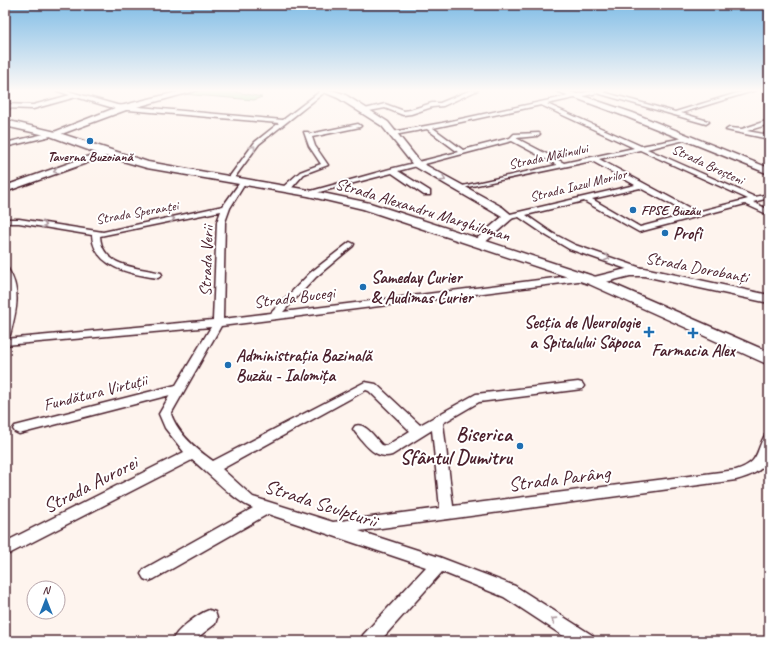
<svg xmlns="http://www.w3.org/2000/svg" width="774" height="646" font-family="Caveat,sans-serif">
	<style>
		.green { fill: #a5dfa4; stroke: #787f68 }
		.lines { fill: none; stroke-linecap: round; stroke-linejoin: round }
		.street-casing { stroke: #4a1f2b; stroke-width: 3 }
		.secondary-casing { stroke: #4a1f2b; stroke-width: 3 }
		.primary-casing { stroke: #4a1f2b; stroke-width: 3 }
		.street { fill: #fff; fill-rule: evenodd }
		.secondary { fill: #fff; fill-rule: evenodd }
		.primary { fill: #fff; fill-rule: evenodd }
		.oneway { stroke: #ae9aa0 }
		.poi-dot { fill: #1f6fb2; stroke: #fff; stroke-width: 1.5 }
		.labels { text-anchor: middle; stroke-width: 4; stroke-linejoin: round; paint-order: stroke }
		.far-poi-label { font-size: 14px; font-weight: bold; fill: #4a1f2b; stroke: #fff }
		.far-street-label { font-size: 14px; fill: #4a1f2b; stroke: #fff }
		.street-label { font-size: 17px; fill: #4a1f2b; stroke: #fff }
		.poi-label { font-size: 17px; font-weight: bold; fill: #4a1f2b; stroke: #fff; text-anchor: start }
		.near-poi-label { font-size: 20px; font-weight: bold; fill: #4a1f2b; stroke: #fff; text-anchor: end }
		.near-street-label { font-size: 20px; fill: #4a1f2b; stroke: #fff }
	</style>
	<rect width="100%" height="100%" fill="#fef4ee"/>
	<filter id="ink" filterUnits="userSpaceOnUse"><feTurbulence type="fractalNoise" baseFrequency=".025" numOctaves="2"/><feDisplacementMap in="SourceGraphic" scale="8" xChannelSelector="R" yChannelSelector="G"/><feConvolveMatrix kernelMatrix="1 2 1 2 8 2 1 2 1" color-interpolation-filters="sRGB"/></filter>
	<g filter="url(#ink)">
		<path class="green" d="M198 90H227L262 97 254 100 183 94Z"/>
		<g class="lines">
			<g class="street-casing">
				<path id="street" d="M55 90H64L117 105 283 120 322 90 326 91 259 144 232 181 230 182 227 180 255 142 279 123 117 109 76 97 33 109 5 108V104L33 105 70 95Z
					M471 90H478L443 106 432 107 411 114 403 115 385 108 364 112 361 110 385 104 404 111 410 110 432 103H440Z
					M596 90H607L603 92 675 112 747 90H756L681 113 708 121 709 122 706 124 597 93 547 104 641 146 689 137V139L647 149 755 197 769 194V198L753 202 769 210V215L745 204 639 232 584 201 526 215 552 233 575 245 647 270 648 272 644 275 569 249 547 236 519 217 509 219 505 217 506 215 635 185 592 161 458 189V187L557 165 512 141 398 171 430 191V195H424L392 173 308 195 304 193 390 169 458 152 427 129 394 135 392 134V132L442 123ZM541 105 634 148 564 163 516 138 537 136 540 134 539 133 514 134 510 138 463 150 433 128ZM640 150 748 199 697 212 599 159ZM640 188 689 214 640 227 592 199Z
					M769 120V124L747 131 769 135V139L726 130 729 128 742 129Z
					M358 124 361 126 360 127 312 137 315 146 328 165 304 174 289 191H283V187L300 172 321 164 309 146 304 132H308L310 134Z
					M53 132 56 134 55 135 5 147V143Z
					M241 181 246 182 230 208 225 222 223 319 271 313 310 273 350 242 354 244 353 246 316 277 283 312 586 274 590 277 586 280 221 326 171 414C178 434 196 449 213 461L365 382 376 384 420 425 476 394 578 382 582 383 584 386 582 389 479 402 443 423 453 506 736 470C760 462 755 453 765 435L769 433V458C762 472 750 476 736 480L359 531 439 557 515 586 592 635 594 641H571L504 597 442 572 380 641H361L363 635 426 567 268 514 154 579 149 581 144 579 141 574 144 569 253 508C235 502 209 473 192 460L5 556V542L184 452 165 428 159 414 170 395 19 434 15 432 13 429 15 426 176 385 211 327 5 345V339L213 320 217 222 221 211 100 236C102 268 138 267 161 273L162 275 158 278C131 274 94 268 92 235L19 223H5V219H19L103 232 223 206ZM366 390 369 391 410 431 386 446 382 445C375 438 365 422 355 426L353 429 355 432C364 443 375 460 392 455L432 430 440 508 333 522 253 497 222 469Z
					M5 268 8 269C22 291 16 312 10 335L5 338V317L8 295 5 280Z
					M209 610 215 612 217 618 215 624 193 641H172C176 630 198 614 209 610Z"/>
			</g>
			<g class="secondary-casing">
				<path id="secondary" d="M185 90H198L126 110 56 136H50L49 134 120 106Z
					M319 90H331L344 94 388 122 420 162 502 207 514 217 482 245H474L472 243 474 241 502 217 414 166 382 126 338 98Z
					M554 90H565L633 113 769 168V174L627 117Z
					M106 150 110 153 109 155 5 192V186Z
					M630 268H644L769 295V303L644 276H630L594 285 588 281 590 278Z"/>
			</g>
			<g class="primary-casing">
				<path id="primary" d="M5 120 56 132 148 162 308 190 370 203 599 278 769 352V365L589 284 363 209 308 196 147 168 102 155 50 136 5 126Z"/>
			</g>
			<use href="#street" class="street"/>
			<use href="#secondary" class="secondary"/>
			<use href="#primary" class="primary"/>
		</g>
		<defs><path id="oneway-chevron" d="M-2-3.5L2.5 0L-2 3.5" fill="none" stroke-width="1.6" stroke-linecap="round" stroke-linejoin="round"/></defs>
		<g class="oneway">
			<use href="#oneway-chevron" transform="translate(253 148) rotate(-51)"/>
			<use href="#oneway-chevron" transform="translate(56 171) rotate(160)"/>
			<use href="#oneway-chevron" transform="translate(443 179) rotate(30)"/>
			<use href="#oneway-chevron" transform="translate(172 219) rotate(-12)"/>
			<use href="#oneway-chevron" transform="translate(44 225) rotate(9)"/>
			<use href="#oneway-chevron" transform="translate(607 258) rotate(16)"/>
			<use href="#oneway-chevron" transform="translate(554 620) rotate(-147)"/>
		</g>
	</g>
	<linearGradient id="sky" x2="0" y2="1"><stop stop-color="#7fbce6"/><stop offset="0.5" stop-color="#fffaf7"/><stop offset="1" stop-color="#fffaf7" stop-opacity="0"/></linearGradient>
	<rect width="774" height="181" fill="url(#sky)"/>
	<g class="poi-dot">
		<circle cx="90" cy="141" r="4"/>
		<circle cx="633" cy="210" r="4"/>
		<circle cx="665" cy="233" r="4"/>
		<circle cx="363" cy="287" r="4"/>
		<path d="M647 326h4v4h4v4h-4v4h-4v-4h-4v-4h4z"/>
		<path d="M691 327h4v4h4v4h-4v4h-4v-4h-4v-4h4z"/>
		<circle cx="228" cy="365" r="4"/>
		<circle cx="520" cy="446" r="4"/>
	</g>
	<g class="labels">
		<g class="far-poi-label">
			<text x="90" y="161">Taverna Buzoiană</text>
			<text x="641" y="215" text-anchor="start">FPSE Buzău</text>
		</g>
		<g class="far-street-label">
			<text transform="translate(548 156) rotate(-12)" y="5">Strada Mălinului</text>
			<text transform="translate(708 164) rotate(25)" y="5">Strada Broșteni</text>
			<text transform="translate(578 185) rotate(-14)" y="5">Strada Iazul Morilor</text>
			<text transform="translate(137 212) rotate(-10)" y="5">Strada Speranței</text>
		</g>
		<g class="street-label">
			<text transform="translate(423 209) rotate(17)" y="6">Strada Alexandru Marghiloman</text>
			<text transform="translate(206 261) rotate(-88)" y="6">Strada Verii</text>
			<text transform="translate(697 267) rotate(11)" y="6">Strada Dorobanți</text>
			<text transform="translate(294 297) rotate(-7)" y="6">Strada Bucegi</text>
			<text transform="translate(95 392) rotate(-14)" y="6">Fundătura Virtuții</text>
		</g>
		<g class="poi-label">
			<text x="673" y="239">Profi</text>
			<text x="371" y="283">Sameday Curier<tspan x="371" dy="20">&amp; Audimas Curier</tspan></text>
			<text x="640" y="328" text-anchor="end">Secția de Neurologie<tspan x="640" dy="20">a Spitalului Săpoca</tspan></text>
			<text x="693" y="356" text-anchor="middle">Farmacia Alex</text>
			<text x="236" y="361">Administrația Bazinală<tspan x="236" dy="20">Buzău - Ialomița</tspan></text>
		</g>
		<g class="near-poi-label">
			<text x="512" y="441">Biserica<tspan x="512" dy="23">Sfântul Dumitru</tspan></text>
		</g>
		<g class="near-street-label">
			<text transform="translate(559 478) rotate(-7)" y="7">Strada Parâng</text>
			<text transform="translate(90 484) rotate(-27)" y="7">Strada Aurorei</text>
			<text transform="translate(321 503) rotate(18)" y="7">Strada Sculpturii</text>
		</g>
	</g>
	<rect width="774" height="646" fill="none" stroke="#fff" stroke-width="20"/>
	<rect x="10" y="10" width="754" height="626" fill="none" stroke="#4a1f2b" stroke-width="1.5" filter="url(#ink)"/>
	<g transform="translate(46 600)"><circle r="19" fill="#ffffff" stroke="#b7a5aa"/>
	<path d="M0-3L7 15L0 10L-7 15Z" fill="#1f6fb2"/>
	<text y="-6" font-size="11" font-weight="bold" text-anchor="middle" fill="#4a1f2b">N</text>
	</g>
</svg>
